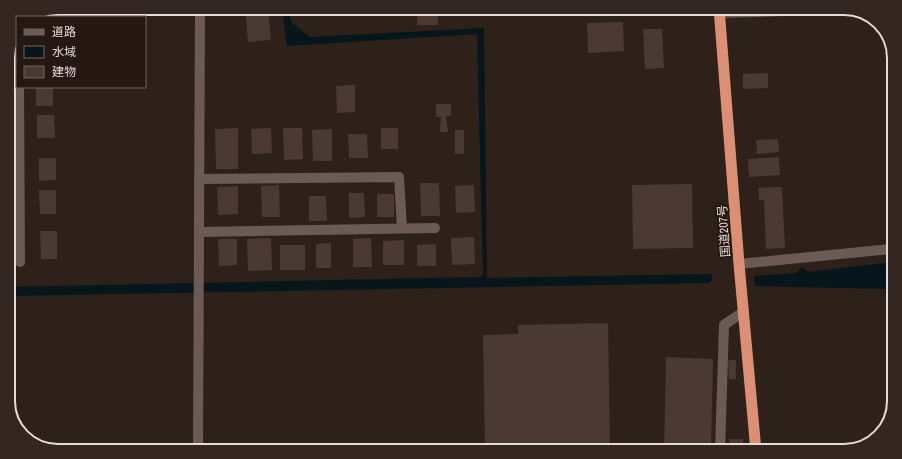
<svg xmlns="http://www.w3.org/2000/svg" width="902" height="459" font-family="'Archivo Narrow','Noto Sans JP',sans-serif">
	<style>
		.water { fill: #06161a }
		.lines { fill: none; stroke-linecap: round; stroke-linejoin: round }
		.stream { stroke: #06161a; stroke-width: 4.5 }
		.building { fill: #4a3a33 }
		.minor { stroke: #6c5b54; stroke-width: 10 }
		.trunk { stroke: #dd8f75; stroke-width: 11 }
		.labels { text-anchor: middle; stroke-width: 4; stroke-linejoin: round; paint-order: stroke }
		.street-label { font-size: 12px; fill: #e5dbd7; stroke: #251711 }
		.rim { fill: none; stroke: #e5dbd7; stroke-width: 2 }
	</style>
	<rect width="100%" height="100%" fill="#2e211a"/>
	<path class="water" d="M282 8H286L292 23 310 37 484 28 487 278 710 274 712 275V280L709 283 8 296V287L479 277 483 275 477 34 287 46Z
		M891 262 890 303 885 289 755 286 754 276 796 273 802 267 808 272Z"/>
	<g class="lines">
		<path class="stream" d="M116 12 127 8
			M67 17 95 14"/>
	</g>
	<path class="building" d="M245 8H276L277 11H268L271 40 248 42Z
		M417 8H437L438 25H417Z
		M642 8H696V10L642 12Z
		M623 22 624 51 588 53 587 23Z
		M643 29H662L664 68 645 69Z
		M768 73V88L743 89V74Z
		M355 85V112L337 113 336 86Z
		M36 87H53V106H36Z
		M436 104H451V116H446L448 132H440L441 117H436Z
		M37 115H54L55 138H37Z
		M238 128V169H216L215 129Z
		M271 128 272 153 252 154 251 129Z
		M283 128H302L303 159 284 160Z
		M381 128H398V149H381Z
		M332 129V161H313L312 130Z
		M455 130H464V154H455Z
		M348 134H367L368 158H349Z
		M778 139 779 152 757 154 756 140Z
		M779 157 780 175 749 177 748 159Z
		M39 158H56V180L39 181Z
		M420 183H439L440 216H421Z
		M692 184 693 248 633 249 632 185Z
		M279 185 280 217H262L261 186Z
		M474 185 475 212 456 213 455 186Z
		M238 186V214L218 215 217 187Z
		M782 187 785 248 766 249 764 200H759L758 188Z
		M39 190H56V214H40Z
		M349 193H364L365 217 349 218Z
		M377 194H394V217H377Z
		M309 196H326L327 221H309Z
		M40 231H57V259H41Z
		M474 237 475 264 452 265 451 238Z
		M271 238 272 270 248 271 247 239Z
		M371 238 372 267H353V239Z
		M218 239H237V265L219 266Z
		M404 240V265H383V241Z
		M331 243V268H316V244Z
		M436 244V266H417V245Z
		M280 245H305V270H280Z
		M608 323 610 451H485L483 335 518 334V325Z
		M666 357 713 359 711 451H664Z
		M728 360H736V379H729Z
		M729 439H743V451H730Z"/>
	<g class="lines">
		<path class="minor" d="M105 8V17
			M720 13 848 9
			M114 17 152 8
			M19 87 20 262
			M199 179 399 177 402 228
			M8 181H19
			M199 232 435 228
			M739 264 891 249
			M198 451 200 8
			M720 451 724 325 743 312"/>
		<path class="trunk" d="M719 8 739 264 756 451"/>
	</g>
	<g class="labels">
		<g class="street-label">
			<text transform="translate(724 231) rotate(-94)" y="4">国道207号</text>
		</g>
	</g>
	<path d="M0 0H902V459H0ZM58 15H844A43 43 0 0 1 887 58V401A43 43 0 0 1 844 444H58A43 43 0 0 1 15 401V58A43 43 0 0 1 58 15Z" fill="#342721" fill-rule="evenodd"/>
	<path class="rim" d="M58 15H844A43 43 0 0 1 887 58V401A43 43 0 0 1 844 444H58A43 43 0 0 1 15 401V58A43 43 0 0 1 58 15Z"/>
	<rect x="16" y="16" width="130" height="72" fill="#251711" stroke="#726560"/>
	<rect x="24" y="29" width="20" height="6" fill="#6c5b54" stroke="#726560"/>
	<text x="52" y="36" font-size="12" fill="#e5dbd7">道路</text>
	<rect x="24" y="46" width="20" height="12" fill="#06161a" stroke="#726560"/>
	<text x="52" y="56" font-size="12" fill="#e5dbd7">水域</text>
	<rect x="24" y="66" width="20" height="12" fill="#4a3a33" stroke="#726560"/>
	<text x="52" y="76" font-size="12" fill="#e5dbd7">建物</text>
</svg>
